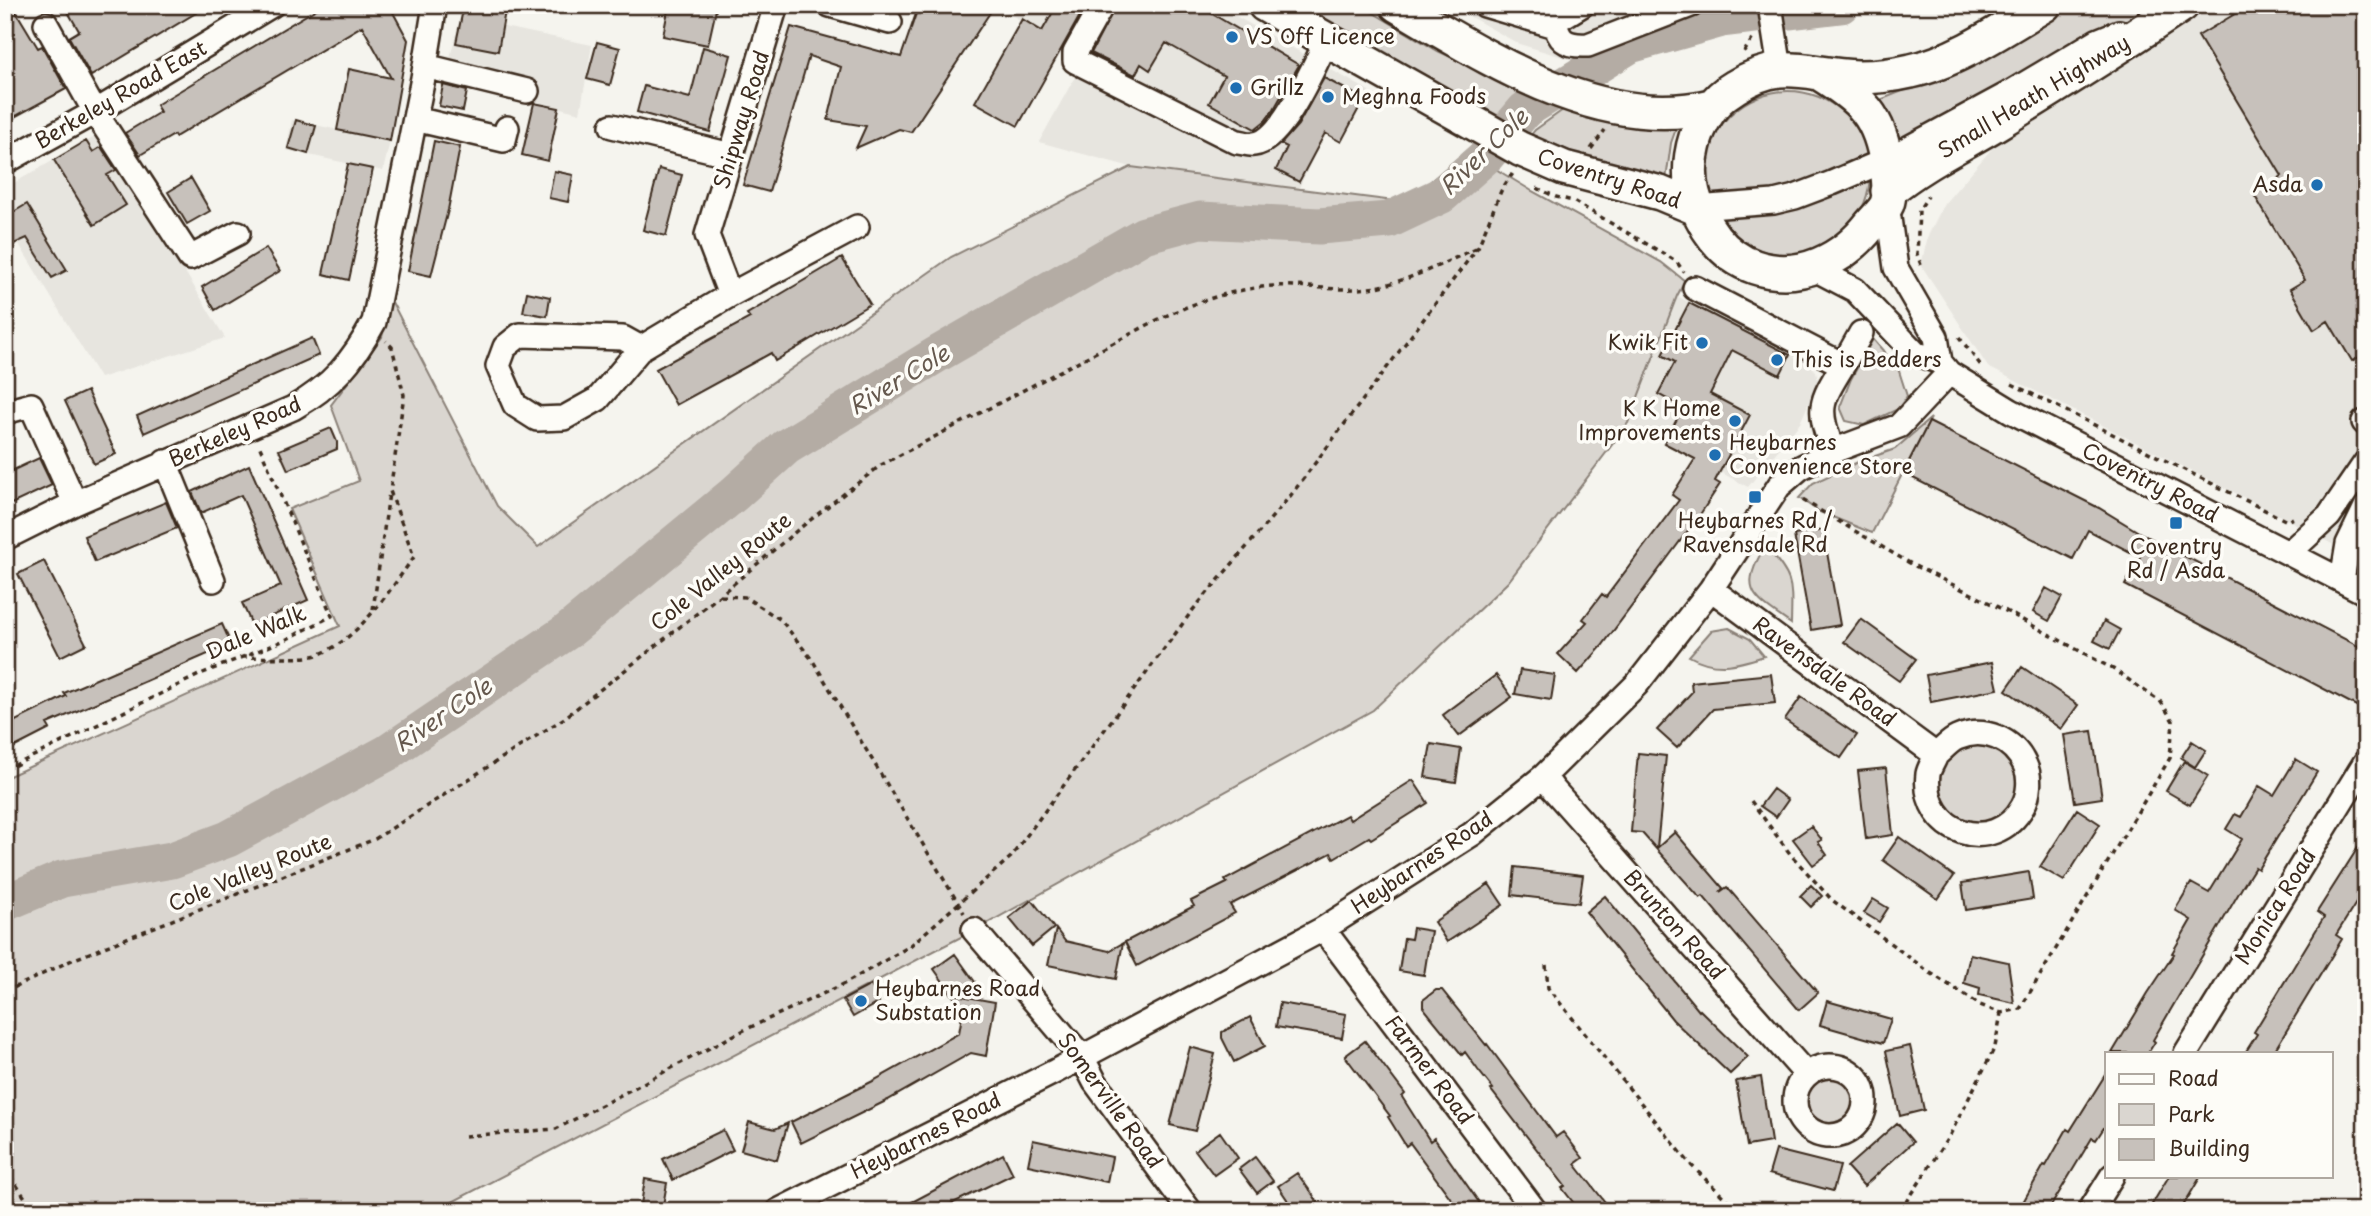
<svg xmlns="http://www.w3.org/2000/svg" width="2371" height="1216" font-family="'Playpen Sans',sans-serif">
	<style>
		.built { fill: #e7e5df }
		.green { fill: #dad6d0; stroke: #8a8077; stroke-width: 2 }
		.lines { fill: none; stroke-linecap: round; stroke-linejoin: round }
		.river { stroke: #b4aca4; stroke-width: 37 }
		.building { fill: #c7c1bb; stroke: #3b2a1e; stroke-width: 2 }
		.minor-casing { stroke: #3b2a1e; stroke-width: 28 }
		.highway-casing { stroke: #3b2a1e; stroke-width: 38 }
		.path { stroke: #3b2a1e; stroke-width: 3.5; stroke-dasharray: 5 5; stroke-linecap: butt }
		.minor { stroke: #fdfcf7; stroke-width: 23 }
		.highway { stroke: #fdfcf7; stroke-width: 33 }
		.poi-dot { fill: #1f6fb2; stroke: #fdfcf7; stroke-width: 2.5 }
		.labels { text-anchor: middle; stroke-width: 7; stroke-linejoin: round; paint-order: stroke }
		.poi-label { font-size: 21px; fill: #3b2a1e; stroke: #fdfcf7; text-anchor: start }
		.street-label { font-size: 21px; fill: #3b2a1e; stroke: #fdfcf7 }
		.water-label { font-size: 23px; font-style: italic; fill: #65584d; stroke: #fdfcf7 }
	</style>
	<rect width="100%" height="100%" fill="#f5f4ee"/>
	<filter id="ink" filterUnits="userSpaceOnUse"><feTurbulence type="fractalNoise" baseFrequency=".0143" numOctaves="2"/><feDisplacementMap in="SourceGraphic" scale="14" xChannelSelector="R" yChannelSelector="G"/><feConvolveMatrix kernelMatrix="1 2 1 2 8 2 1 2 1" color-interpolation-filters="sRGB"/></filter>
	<g filter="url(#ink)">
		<path class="built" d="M993 5H1216L1369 91 1341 142 1325 133 1298 190 1131 167 1039 142 1076 75 1071 62 1070 47Z
			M1449 5H1740L1741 7 1636 32 1579 62 1519 44Z
			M2214 5H2366V563L2296 524 1988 367 1921 265 1928 236 1944 204 1994 146Z
			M460 18 592 45 580 113 445 78Z
			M292 120 390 141 383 171 286 150Z
			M98 135 187 275 225 338 100 378 5 221V188Z
			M1677 296 1811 366 1816 371 1818 382 1800 423 1748 487 1628 423Z"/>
		<path class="green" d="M1303 5H1360L1438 51 1524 91 1502 118 1335 26Z
			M2068 5H2164L2093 35 1902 144 1893 122 1880 100 1984 58Z
			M1706 173a82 82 0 1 1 164 0a82 82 0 1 1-164 0Z
			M1567 107 1624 125 1677 126 1671 143 1666 180 1626 166 1579 155 1531 135 1535 130Z
			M1466 151 1532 191 1661 262 1685 281 1677 296 1628 423 1609 449 1508 582 1373 710 988 923 972 924 963 936 435 1211H5V778L340 626 289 509 359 481 331 405 382 337 391 300 497 506 538 547 951 257 1131 167 1394 201 1413 196Z
			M1873 339 1898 368 1907 396 1898 409 1864 425 1846 421 1840 407 1851 379Z
			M1931 418 1872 533 1820 512 1799 498 1813 483 1858 462 1895 449Z
			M1765 546C1794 578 1792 582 1791 624 1753 597 1738 592 1765 546Z
			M1729 628 1750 639 1764 656C1736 665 1716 671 1689 656L1711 631Z
			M1971 742C1976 743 1983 742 1988 743 2008 748 2026 773 2019 794 2016 803 2005 813 2000 821L1967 826 1941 806C1935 764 1935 764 1971 742Z
			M1805 1099a24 24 0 1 1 48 0a24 24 0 1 1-48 0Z"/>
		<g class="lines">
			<path class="river" d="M5 903 62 879 172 860 228 839 387 753 568 631 733 495 786 447 936 355 1144 235 1200 220 1319 226 1389 220 1442 195 1487 155 1525 110 1630 45 1722 19 1841 5"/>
		</g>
		<path class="building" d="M5 5H12L38 48 42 46 66 89 5 122Z
			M64 5H209L91 76 69 37 79 31Z
			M323 5H389L408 40 390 141 337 130 349 69 391 78 362 26 175 137 174 135 140 155 125 133 160 112 156 105Z
			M464 5H506L498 51 456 43Z
			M669 5H717L708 45 663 36Z
			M919 5H995L911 132 899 129 856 148 866 126 828 120 841 67 809 56 769 192 743 185 791 27 901 57Z
			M1057 5H1086L1018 126 975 102 1022 19 1042 31Z
			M1116 5H1197L1299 65 1274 109 1265 121 1255 129 1209 103 1224 76 1166 43 1150 70 1141 64 1135 75 1091 53Z
			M2250 5H2366V353L2352 361 2328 321 2314 330 2290 289 2305 280 2253 193 2282 176 2198 36Z
			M597 42 620 48 610 85 587 79Z
			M703 47 731 55 710 132 637 112 644 86 690 98Z
			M1324 78 1364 99 1341 142 1325 133 1299 182 1276 170 1287 147 1281 144 1298 125Z
			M443 85 467 91 463 111 439 106Z
			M534 103 559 108 548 161 522 155Z
			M296 120 316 126 308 154 288 148Z
			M86 141 93 152 101 147 116 170 107 175 126 205 94 225 54 160Z
			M434 141 460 147 448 210 431 276 408 271Z
			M348 164 373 169 349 280 323 274Z
			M659 169 682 175 666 236 643 230Z
			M554 171 573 175 568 202 549 198Z
			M191 178 210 211 187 224 168 192Z
			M27 204 67 270 52 278 27 238 5 248V217Z
			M266 248 280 271 215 310 202 287Z
			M842 258 870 304 775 361 771 353 676 405 656 369 750 318 747 314Z
			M527 292 550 297 547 316 523 312Z
			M1689 303 1790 355 1780 375 1732 350 1710 394 1750 415 1715 481 1720 484 1701 513 1602 646 1578 673 1558 654 1587 622 1583 619 1602 594 1606 597 1679 500 1672 495 1695 459 1664 443 1683 408 1658 394 1675 362 1662 355Z
			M312 338 319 355 144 433 137 416Z
			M87 391 116 454 94 464 65 401Z
			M1929 422 2099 508 2142 534 2366 650V711L2125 585 2140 557 2088 530 2073 559 1903 473Z
			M331 428 337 442V449L288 470 279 450Z
			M39 458 52 485 5 507V474Z
			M249 465 308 600 252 625 242 603 281 586 241 495 201 513 192 492Z
			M166 502 177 528 95 562 84 536Z
			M1823 530 1840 625 1811 630 1794 535Z
			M44 561 86 644 60 657 18 574Z
			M2046 588 2062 597 2049 621 2033 612Z
			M1861 619 1916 659 1899 681 1844 642Z
			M2104 621 2120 630 2110 649 2094 641Z
			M222 624 231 644 47 724 50 729 5 752V726L66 696 64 693Z
			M1992 662 1998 689 1931 702 1926 675Z
			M2022 667 2078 705 2061 729 2006 690Z
			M1520 670 1555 675 1551 700 1515 694Z
			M1771 674 1775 703 1713 709 1677 748 1657 730 1692 692 1691 682Z
			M1496 675 1512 697 1459 736 1443 715Z
			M1801 697 1857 735 1841 758 1785 720Z
			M2092 731 2102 798 2075 802 2064 735Z
			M2192 741 2206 750 2195 767 2181 758Z
			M1431 744 1461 749 1456 782 1425 777Z
			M1638 753 1666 756 1657 848 1675 832 1723 888 1720 892 1727 887 1818 993 1799 1010 1703 896 1700 898 1642 833 1631 832Z
			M2296 759 2317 772 2258 869 2255 867 2243 886 2153 1040 2155 1042 2148 1053H2112L2148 993 2174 954 2172 953 2191 920 2175 910 2191 883 2209 893 2242 839 2226 829 2235 814 2241 817 2259 786 2274 795Z
			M2184 761 2208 776 2190 805 2166 791Z
			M1886 768 1893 835 1866 839 1858 771Z
			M1413 780 1428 803 1371 839 1369 837 1334 858 1331 853 1230 905 1235 913 1137 966 1125 942 1194 906 1191 901 1227 883 1225 880 1347 815 1350 820Z
			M1773 789 1788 800 1776 817 1760 806Z
			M2077 809 2100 824 2064 881 2040 867Z
			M1811 826 1822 840 1818 842 1827 855 1813 865 1793 839Z
			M2366 835V887L2336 935 2342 939 2273 1053H2245L2257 1034 2254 1032 2324 917 2317 912Z
			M1899 837 1954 876 1938 899 1883 860Z
			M1515 867 1583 875 1579 903 1512 895Z
			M2029 872 2033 899 1966 910 1962 883Z
			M1489 884 1503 905 1447 942 1434 922Z
			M1811 885 1822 896 1811 907 1800 896Z
			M1605 896 1699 1011 1700 1010 1748 1057 1730 1074 1673 1020 1586 912Z
			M1873 899 1888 908 1879 922 1864 913Z
			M1032 900 1054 928 1032 946 1009 918Z
			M1413 928 1431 931 1424 975 1399 971 1404 938 1411 939Z
			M1056 929 1065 941 1109 951 1123 943 1116 979 1048 965Z
			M955 954 975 982 956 995 995 1002 986 1056 971 1053 888 1100 801 1143 791 1122 873 1081 959 1033 963 1010 934 969Z
			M1970 954 2008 962 2014 1003 1979 995 1980 988 1964 983Z
			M871 985 879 1002 853 1017 843 1000Z
			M1436 990H1442L1486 1045 1487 1044 1556 1137 1563 1132 1583 1158 1575 1164 1612 1211H1580L1562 1188 1565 1186 1491 1090 1493 1089 1478 1070 1465 1052 1462 1055 1423 1007V1000Z
			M1827 1001 1891 1019 1883 1043 1820 1025Z
			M1280 1003 1346 1014 1342 1038 1276 1027Z
			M1250 1017 1265 1046 1234 1062 1222 1038V1032Z
			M1365 1041 1405 1094 1402 1097 1430 1141 1434 1138 1485 1211H1460L1410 1143 1406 1146 1388 1117 1390 1116 1345 1056Z
			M1910 1046 1924 1110 1900 1116 1886 1051Z
			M1190 1047 1215 1054 1195 1131 1170 1125Z
			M2107 1072V1123L2096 1140 2092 1138 2048 1211H2018L2044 1165 2046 1166 2067 1129 2070 1131Z
			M1761 1077 1771 1142 1747 1146 1736 1081Z
			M749 1122 775 1129 788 1123 777 1160 741 1150Z
			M1897 1123 1913 1142 1864 1186 1847 1167Z
			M723 1130 733 1150 673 1180 663 1159Z
			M1220 1132 1238 1158 1214 1175 1195 1150Z
			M1033 1140 1112 1157 1107 1182 1028 1165Z
			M1776 1150 1840 1166 1833 1191 1769 1174Z
			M1003 1154 1013 1174 949 1205 952 1211H895Z
			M1255 1157 1273 1181 1257 1193 1239 1169Z
			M1297 1173 1313 1195 1324 1211H1295L1278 1186Z
			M2169 1176H2201L2180 1211H2148Z
			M645 1179 667 1183 662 1211H640Z"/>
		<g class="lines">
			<g class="minor-casing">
				<path id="minor" d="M830 5 890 22
					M1102 5 1075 53V61L1237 142C1242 142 1249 145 1254 144 1282 142 1314 66 1326 42
					M1485 5 1555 26
					M1546 5C1562 27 1550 47 1588 45L1691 5
					M1770 5 1780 69
					M1554 22 1582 5
					M46 24 95 112 190 258 238 233
					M425 66 527 91
					M415 119 504 140 507 128
					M612 126 731 155
					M5 162 95 112 272 5
					M1887 204 1896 268 1936 337 1940 362
					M1696 208 1774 202 1795 197 1832 183 1886 160 2008 94 2097 41 2119 32
					M1813 268 1855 290 1915 353 1940 362 1949 373 2011 411 2366 593
					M1695 288 1843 365C1819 404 1817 408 1833 451
					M730 295 857 227
					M641 348 623 338 520 335 505 347 498 366 515 405 537 419 564 418 598 399 641 348 730 295 707 235 776 5
					M1843 365 1861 333
					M5 412 31 405 75 503
					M2364 422 2366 424
					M165 462 213 580
					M5 538 75 503 293 408C332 386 353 361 374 322L423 78 435 5
					M2289 553 2329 516 2366 462
					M2342 580 2348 544 2366 507
					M1711 589 1936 755C1934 761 1929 768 1928 774 1921 833 1994 858 2023 806 2029 795 2031 777 2025 765 2013 739 1984 726 1957 738 1950 741 1943 749 1936 755
					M1544 776 1553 789 1806 1074
					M1323 929 1535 1211
					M974 930 1082 1057 1095 1082 1190 1211
					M2186 1053 2366 761
					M1795 1101a35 35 0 1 1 70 0a35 35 0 1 1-70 0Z
					M778 1211 1056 1071 1323 929 1472 834 1544 776 1637 684 1711 589 1779 486 1800 468 1833 451 1899 426 1949 373
					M2090 1211 2112 1176"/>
			</g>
			<g class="highway-casing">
				<path id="highway" d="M1265 5 1520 149 1564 168 1660 193 1696 208
					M1397 5C1488 58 1601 133 1711 106
					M1819 73C1861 99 1880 115 1887 166 1888 177 1891 193 1887 204 1884 211 1876 218 1871 224 1843 260 1800 282 1755 267 1722 256 1701 225 1693 193 1687 170 1692 141 1703 121 1712 105 1720 96 1735 87 1784 56 1807 76 1858 77 1875 77 1894 75 1911 71 1955 62 2005 28 2044 5
					M1888 191C1922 163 1959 146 1997 123 2059 85 2121 46 2182 5"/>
			</g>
			<path class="path" d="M1744 52 1753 38
				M1591 149 1605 130
				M1537 188 1556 197 1573 201 1676 261 1684 272
				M1921 265 1917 254 1919 210 1928 196
				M1959 337 1982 367
				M2012 384 2287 521 2293 518
				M721 596 745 597 781 620 813 661 964 913
				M373 610 389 493
				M242 657C261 657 301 660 317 655 358 641 389 591 414 557L390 491 404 395 392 347 386 341
				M5 770 203 673 285 640 332 616 259 445
				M1751 801 1791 855 1832 900 1929 972 1980 1005 2001 1013 2020 1009 2170 758 2173 721 2161 702 2113 669 2004 610 1913 565 1799 498
				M1546 965 1548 988 1691 1165 1738 1211
				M5 992 72 960 375 839 563 719 719 596 800 528 881 465 1159 319C1196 302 1232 289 1273 286 1308 284 1345 294 1381 286 1414 278 1445 263 1476 248
				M465 1136 556 1129 738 1033 846 983 910 946 1011 857 1192 611 1291 495 1478 247 1501 191 1511 175 1514 177
				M5 1168 34 1211
				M1901 1211 1951 1133 1995 1047 2001 1013"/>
			<use href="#minor" class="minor"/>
			<use href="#highway" class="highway"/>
		</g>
	</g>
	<g class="poi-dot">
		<circle cx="1232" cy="37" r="7"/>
		<circle cx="1236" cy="88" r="7"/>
		<circle cx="1328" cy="97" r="7"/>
		<circle cx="2317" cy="185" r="7"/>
		<circle cx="1702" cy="343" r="7"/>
		<circle cx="1777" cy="360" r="7"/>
		<circle cx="1735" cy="421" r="7"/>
		<circle cx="1715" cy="455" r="7"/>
		<rect x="1748" y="490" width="14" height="14" rx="3.5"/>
		<rect x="2169" y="516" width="14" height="14" rx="3.5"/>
		<circle cx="861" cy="1001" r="7"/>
	</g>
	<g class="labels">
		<g class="poi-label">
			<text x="1246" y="44">VS Off Licence</text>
			<text x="1250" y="95">Grillz</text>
			<text x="1342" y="104">Meghna Foods</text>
			<text x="2303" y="192" text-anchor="end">Asda</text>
			<text x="1688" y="350" text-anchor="end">Kwik Fit</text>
			<text x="1791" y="367">This is Bedders</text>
			<text x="1721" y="416" text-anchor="end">K K Home<tspan x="1721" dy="24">Improvements</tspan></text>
			<text x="1729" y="450">Heybarnes<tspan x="1729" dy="24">Convenience Store</tspan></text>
			<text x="1755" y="528" text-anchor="middle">Heybarnes Rd /<tspan x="1755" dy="24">Ravensdale Rd</tspan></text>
			<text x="2176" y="554" text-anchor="middle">Coventry<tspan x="2176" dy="24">Rd / Asda</tspan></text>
			<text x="875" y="996">Heybarnes Road<tspan x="875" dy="24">Substation</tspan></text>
		</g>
		<g class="street-label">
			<text transform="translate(121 95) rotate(-30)" y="7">Berkeley Road East</text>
			<text transform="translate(2034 97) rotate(-31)" y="7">Small Heath Highway</text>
			<text transform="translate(742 120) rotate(-73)" y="7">Shipway Road</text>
			<text transform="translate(1609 179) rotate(18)" y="7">Coventry Road</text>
			<text transform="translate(235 432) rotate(-24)" y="7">Berkeley Road</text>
			<text transform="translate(2150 483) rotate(27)" y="7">Coventry Road</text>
			<text transform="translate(721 572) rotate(-39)" y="7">Cole Valley Route</text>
			<text transform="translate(256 633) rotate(-23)" y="7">Dale Walk</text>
			<text transform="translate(1824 672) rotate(36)" y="7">Ravensdale Road</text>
			<text transform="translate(1422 863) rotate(-34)" y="7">Heybarnes Road</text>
			<text transform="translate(250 873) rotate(-22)" y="7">Cole Valley Route</text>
			<text transform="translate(2276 907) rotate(-58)" y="7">Monica Road</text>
			<text transform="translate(1674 925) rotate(48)" y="7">Brunton Road</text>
			<text transform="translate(1429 1070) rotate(53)" y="7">Farmer Road</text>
			<text transform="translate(1110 1101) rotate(54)" y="7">Somerville Road</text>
			<text transform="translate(926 1136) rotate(-27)" y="7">Heybarnes Road</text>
		</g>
		<g class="water-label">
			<text transform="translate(1484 152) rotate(-44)" y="8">River Cole</text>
			<text transform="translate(899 380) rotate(-31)" y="8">River Cole</text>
			<text transform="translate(443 715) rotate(-34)" y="8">River Cole</text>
		</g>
	</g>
	<rect width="2371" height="1216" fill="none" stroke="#fdfcf7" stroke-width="28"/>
	<rect x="14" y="14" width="2343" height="1188" fill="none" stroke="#3b2a1e" stroke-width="2.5" filter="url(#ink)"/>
	<rect x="2105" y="1052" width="228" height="126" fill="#fdfcf7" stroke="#afa8a0" stroke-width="2"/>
	<rect x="2119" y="1074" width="35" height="10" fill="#fdfcf7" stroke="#afa8a0" stroke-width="2"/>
	<text x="2168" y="1086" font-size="21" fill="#3b2a1e">Road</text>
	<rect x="2119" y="1104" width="35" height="21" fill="#dad6d0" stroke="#afa8a0" stroke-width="2"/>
	<text x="2168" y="1122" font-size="21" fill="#3b2a1e">Park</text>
	<rect x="2119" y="1139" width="35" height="21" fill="#c7c1bb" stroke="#afa8a0" stroke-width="2"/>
	<text x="2168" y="1156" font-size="21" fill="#3b2a1e">Building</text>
</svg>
